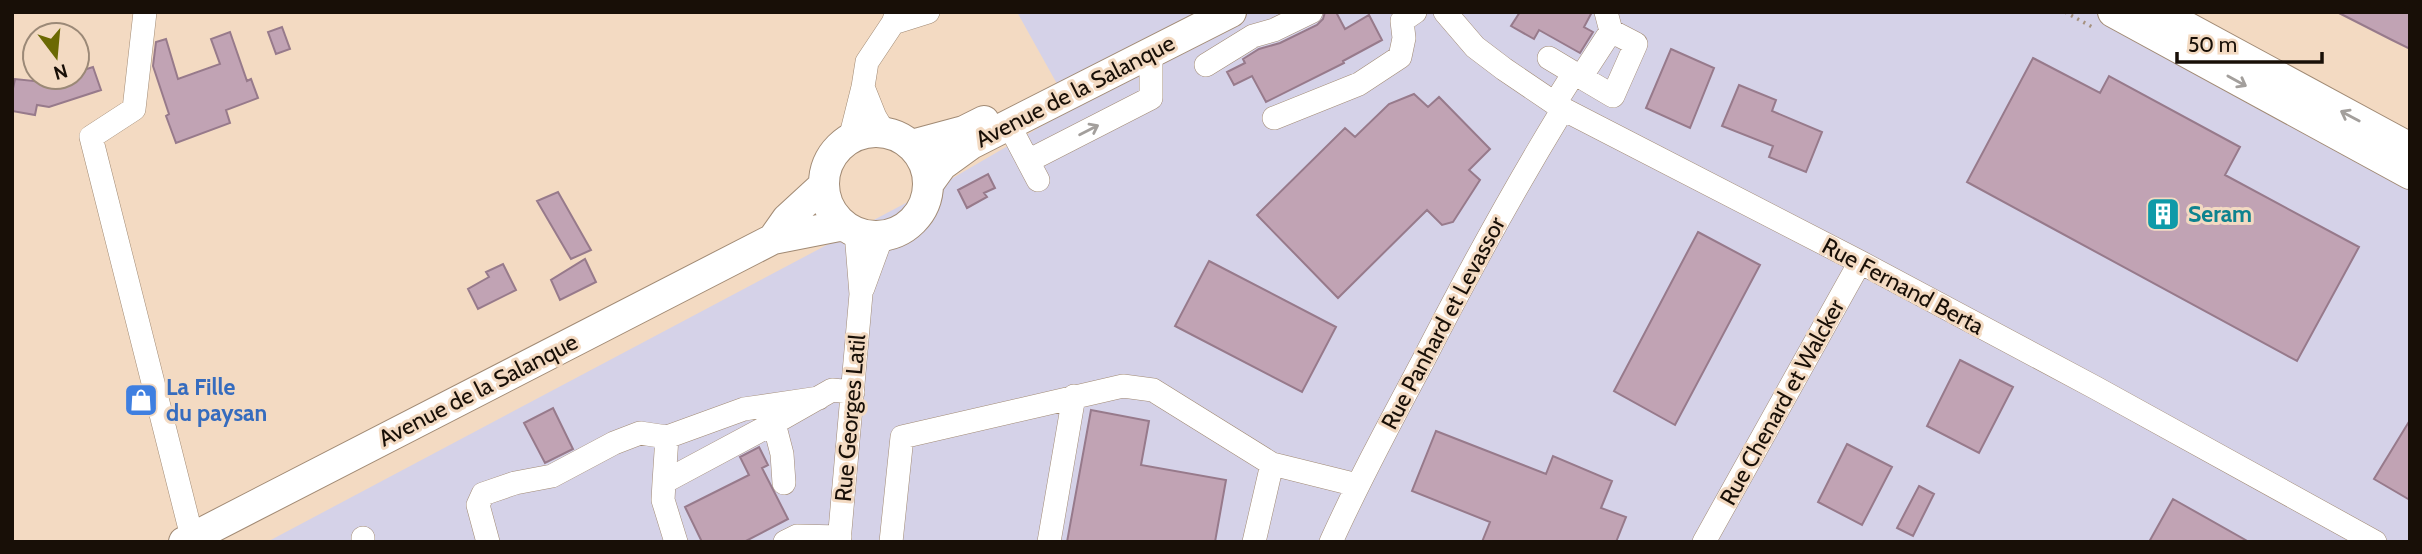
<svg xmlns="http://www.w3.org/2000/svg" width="2422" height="554" font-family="Cabin,sans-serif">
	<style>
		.commercial { fill: #d5d2e8 }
		.building { fill: #c1a3b4; stroke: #977a8b; stroke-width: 2 }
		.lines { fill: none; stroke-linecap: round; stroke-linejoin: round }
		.minor-casing { stroke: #a18a74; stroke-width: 24 }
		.major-casing { stroke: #a18a74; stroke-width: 32 }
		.path { stroke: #a5917f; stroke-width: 3.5; stroke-dasharray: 2 5; stroke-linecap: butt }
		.minor { stroke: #fff; stroke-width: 23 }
		.major { stroke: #fff; stroke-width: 30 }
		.oneway { stroke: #a39f9c }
		.labels { text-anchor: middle; stroke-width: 6; stroke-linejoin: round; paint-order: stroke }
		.street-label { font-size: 23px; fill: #180f07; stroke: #f3dac2 }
		.culture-label { font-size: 23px; font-weight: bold; fill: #0d838f; stroke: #f3dac2; text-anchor: start }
		.shop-label { font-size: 23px; font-weight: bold; fill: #366cbe; stroke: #f3dac2; text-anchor: start }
	</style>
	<rect width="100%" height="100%" fill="#f3dac2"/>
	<path class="commercial" d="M1017 12H2155L2410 171V542H267L951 179 1071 109Z"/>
	<path class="building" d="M1325 12H1336L1345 29 1369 15 1382 40 1343 61 1344 63 1266 102 1252 76 1234 85 1227 72 1245 63 1243 59 1259 49 1280 43 1317 25 1323 19Z
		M1520 12H1592L1584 27 1593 32 1580 53 1539 30 1534 39 1511 26Z
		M2337 12H2410V49L2392 40Z
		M282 27 290 49 276 54 268 32Z
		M230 32 247 81 251 79 258 98 226 110 230 123 176 143 166 116 169 114 153 66 156 42 166 39 178 79 220 64 211 39Z
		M1671 49 1714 68 1690 128 1646 108Z
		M2033 58 2100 93 2109 76 2240 147 2225 175 2359 247 2297 361 1967 182Z
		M93 67 101 90 49 107 37 105 35 115 12 111V93L15 79 43 82 46 77 71 83 69 77H77V72Z
		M1739 85 1776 100 1772 111 1822 132 1806 172 1769 157 1773 146 1722 126Z
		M1414 94 1428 107 1439 97 1490 149 1469 170 1480 180 1453 222 1442 225 1427 210 1338 298 1257 215 1345 128 1355 137 1389 104Z
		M988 174 995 188 984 193 987 197 967 208 958 190Z
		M558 192 591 250 571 259 537 201Z
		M1698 232 1760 265 1675 425 1614 391Z
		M585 259 596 282 560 300 551 280Z
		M1209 261 1336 327 1302 392 1175 326Z
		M503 264 516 290 478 309 468 289 489 277 486 272Z
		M1960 360 2013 387 1979 453 1927 426Z
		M553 408 573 449 545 463 524 423Z
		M1091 410 1149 421 1141 465 1226 480 1215 542H1067Z
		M2410 420V500L2374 479Z
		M1436 431 1546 474 1553 456 1612 481 1601 508 1626 517 1616 542H1482L1490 522 1412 491Z
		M1847 444 1892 467 1862 525 1818 502Z
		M759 447 768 465 762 468 788 519 744 542H702L685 507 749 475 740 457Z
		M1919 486 1934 494 1913 536 1897 528Z
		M2173 499 2249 542H2149Z"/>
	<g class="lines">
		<g class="minor-casing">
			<path id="minor" d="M145 12 134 109 91 137 192 537
				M1445 12 1475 47 1504 69 1563 109 1860 262 2096 388 2375 542
				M893 23 928 12
				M1549 58 1574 73
				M1206 65 1253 36 1274 30 1311 12
				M1581 77 1611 31
				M863 87 875 117 884 132
				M1555 103 1574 73 1613 96 1636 44 1611 31 1606 12
				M1274 118 1359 84 1400 57 1404 38 1402 21 1415 12
				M1009 125 1038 180
				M850 139 863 87 867 62 893 23 897 12
				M1028 161 1151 98V52
				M863 288 882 236
				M664 482 667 437 744 409 819 398
				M784 483 782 454 774 423 832 390 853 392
				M363 542V538
				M488 542 478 505 483 494 515 483 552 476 614 443 640 433 667 437
				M676 542 663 500 664 482 774 423
				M785 542 797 536 840 537
				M839 542 861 294 856 232
				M891 542 902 437 1123 386 1153 390 1272 464
				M1049 542 1074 396
				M1254 542 1272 464 1357 485
				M1331 542C1359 480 1391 421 1423 361 1467 275 1513 191 1563 109
				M1704 542 1860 262"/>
		</g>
		<g class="major-casing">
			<path id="major" d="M2113 12 2410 174
				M2159 12 2410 148
				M824 184a52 52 0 1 1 104 0a52 52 0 1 1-104 0Z
				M912 145 964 131 984 121
				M929 183 942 165 971 144 1231 12
				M773 239 787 219 824 185
				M184 542 773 239 844 225"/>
		</g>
		<path class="path" d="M2065 12 2094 28"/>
		<use href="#minor" class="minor"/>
		<use href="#major" class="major"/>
	</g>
	<defs><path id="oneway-shaft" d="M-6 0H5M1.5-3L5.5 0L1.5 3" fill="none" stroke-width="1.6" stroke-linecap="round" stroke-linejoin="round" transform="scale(1.75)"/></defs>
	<g class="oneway">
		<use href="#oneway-shaft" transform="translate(2237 81) rotate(29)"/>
		<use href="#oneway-shaft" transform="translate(2350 116) rotate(-152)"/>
		<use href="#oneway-shaft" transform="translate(1089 130) rotate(-27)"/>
	</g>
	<defs>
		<g id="building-square" transform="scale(1.75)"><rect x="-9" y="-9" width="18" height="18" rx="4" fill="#0f9aa8" stroke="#f3dac2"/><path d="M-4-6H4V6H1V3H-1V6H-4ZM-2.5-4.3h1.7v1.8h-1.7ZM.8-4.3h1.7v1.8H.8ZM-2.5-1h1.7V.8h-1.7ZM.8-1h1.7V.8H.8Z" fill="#fff"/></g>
		<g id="shop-square" transform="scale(1.75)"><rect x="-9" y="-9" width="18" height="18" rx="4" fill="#3f7fe0" stroke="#f3dac2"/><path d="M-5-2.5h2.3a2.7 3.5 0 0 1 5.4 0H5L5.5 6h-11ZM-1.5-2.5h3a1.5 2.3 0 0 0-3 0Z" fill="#fff"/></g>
	</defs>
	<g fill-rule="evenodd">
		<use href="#building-square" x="2163" y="214"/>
		<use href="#shop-square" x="141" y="400"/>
	</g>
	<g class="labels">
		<g class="street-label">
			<text transform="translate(1075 91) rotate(-27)" y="8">Avenue de la Salanque</text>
			<text transform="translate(1903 286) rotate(28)" y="8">Rue Fernand Berta</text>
			<text transform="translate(1443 323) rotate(-62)" y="8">Rue Panhard et Levassor</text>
			<text transform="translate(478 390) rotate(-27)" y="8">Avenue de la Salanque</text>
			<text transform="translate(1782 402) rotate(-61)" y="8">Rue Chenard et Walcker</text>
			<text transform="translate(850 418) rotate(-85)" y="8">Rue Georges Latil</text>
		</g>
		<g class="culture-label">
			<text x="2188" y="222">Seram</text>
		</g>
		<g class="shop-label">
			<text x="166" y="395">La Fille<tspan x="166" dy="26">du paysan</tspan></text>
		</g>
	</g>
	<rect width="2422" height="554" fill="none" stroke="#180f07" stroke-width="28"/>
	<g transform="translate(56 56) rotate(164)"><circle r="33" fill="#f3dac2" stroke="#9b8977" stroke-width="2"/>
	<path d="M0-5L12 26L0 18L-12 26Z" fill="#6b6903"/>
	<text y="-10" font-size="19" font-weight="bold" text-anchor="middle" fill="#180f07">N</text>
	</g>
	<path d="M2177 52v10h145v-10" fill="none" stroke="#180f07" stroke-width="3.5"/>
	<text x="2188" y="52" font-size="21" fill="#180f07" stroke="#f3dac2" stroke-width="5" paint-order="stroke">50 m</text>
</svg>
